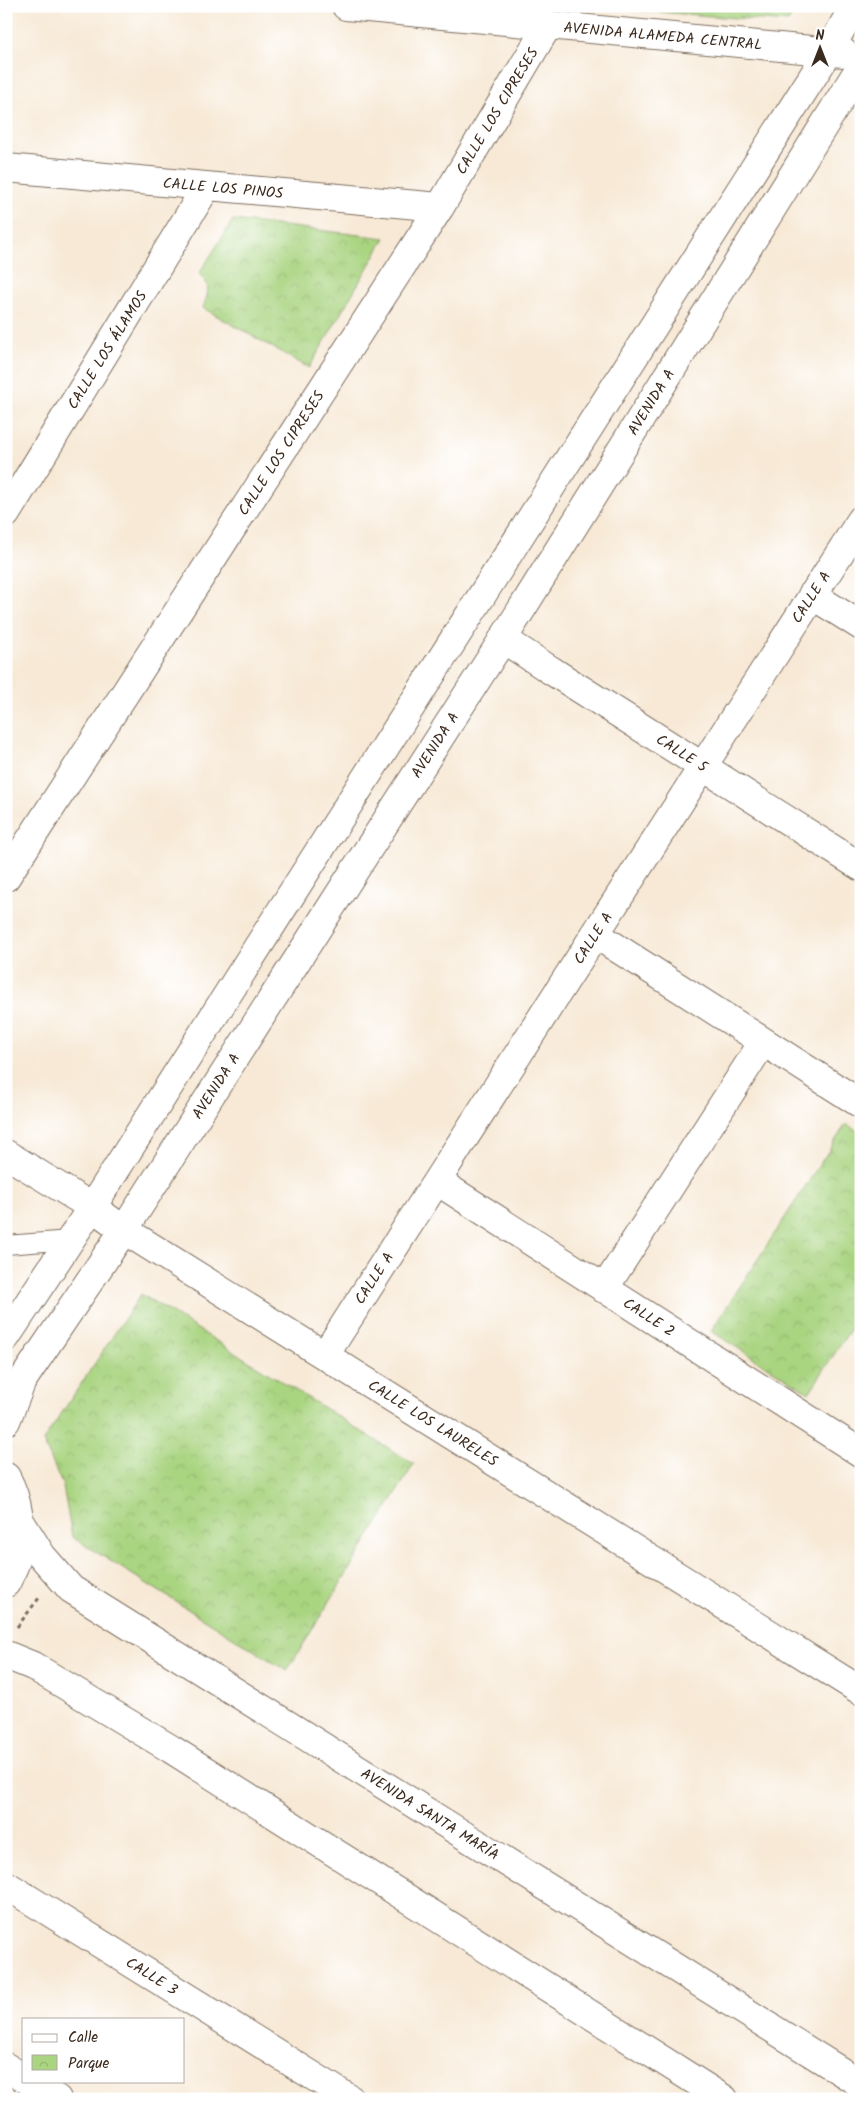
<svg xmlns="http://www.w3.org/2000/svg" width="867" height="2105" font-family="Kalam,sans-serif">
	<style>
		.park { fill: url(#park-crowns); stroke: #727f4f }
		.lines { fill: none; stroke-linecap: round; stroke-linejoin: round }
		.lane-casing { stroke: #7d6d5e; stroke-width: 20 }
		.street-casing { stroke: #7d6d5e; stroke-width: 30 }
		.secondary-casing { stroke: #7d6d5e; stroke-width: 30 }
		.path { stroke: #7d6d5e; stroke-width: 3; stroke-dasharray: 4 4; stroke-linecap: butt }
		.lane { stroke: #fff; stroke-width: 18 }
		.street { stroke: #fff; stroke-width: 28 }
		.secondary { stroke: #fff; stroke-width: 28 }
		.labels { text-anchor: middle; stroke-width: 4; stroke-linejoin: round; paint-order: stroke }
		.street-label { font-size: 15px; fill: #3b2a1e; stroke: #fff }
	</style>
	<defs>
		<pattern id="park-crowns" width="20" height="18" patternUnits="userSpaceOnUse" patternTransform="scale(1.25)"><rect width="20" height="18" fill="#a9d480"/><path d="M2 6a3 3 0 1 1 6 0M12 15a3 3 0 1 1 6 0" fill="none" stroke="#92b66e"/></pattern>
	</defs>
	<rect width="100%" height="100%" fill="#fff"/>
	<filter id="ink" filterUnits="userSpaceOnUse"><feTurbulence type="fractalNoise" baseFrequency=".02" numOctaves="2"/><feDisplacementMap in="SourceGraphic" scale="10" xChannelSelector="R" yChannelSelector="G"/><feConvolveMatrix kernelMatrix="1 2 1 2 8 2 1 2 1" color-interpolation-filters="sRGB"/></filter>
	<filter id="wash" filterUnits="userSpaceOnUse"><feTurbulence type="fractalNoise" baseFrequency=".0096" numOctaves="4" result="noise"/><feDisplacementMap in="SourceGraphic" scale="20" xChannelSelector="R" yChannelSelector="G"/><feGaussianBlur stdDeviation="1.12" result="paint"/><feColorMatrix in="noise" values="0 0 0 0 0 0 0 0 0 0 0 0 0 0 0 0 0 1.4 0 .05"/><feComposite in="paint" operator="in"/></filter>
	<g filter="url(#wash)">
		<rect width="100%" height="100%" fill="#f7e9d6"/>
		<path class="park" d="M580 6H797L788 22Z
			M233 220 385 238 309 368 203 308C208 292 212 286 199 274Z
			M846 1124 861 1133V1313L809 1393 711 1331Z
			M141 1294 414 1464 287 1671 72 1537 63 1486 43 1441Z"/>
	</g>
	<g filter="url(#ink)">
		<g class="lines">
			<g class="lane-casing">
				<path id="lane" d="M6 1245 70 1240"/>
			</g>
			<g class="street-casing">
				<path id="street" d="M6 168 440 207
					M6 514 207 186
					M812 595 861 626
					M503 639 552 671
					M6 877 440 207 548 25
					M595 934 861 1104
					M6 1154 92 1207 124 1230 861 1691
					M437 1181 861 1453
					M604 1289 763 1042
					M325 1355 861 520
					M6 1885 350 2099
					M6 2067 24 2078
					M29 2081 57 2099"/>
			</g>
			<g class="secondary-casing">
				<path id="secondary" d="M346 6 844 53
					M552 671 861 867
					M6 1337 92 1207 829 51 854 6
					M6 1421 22 1381 124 1230 503 639 861 66
					M6 1477C19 1501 23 1530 17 1557 15 1566 10 1575 6 1583
					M20 1521 42 1556 71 1589 861 2084
					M6 1655 33 1666 171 1749 724 2099"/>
			</g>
			<path class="path" d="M17 1627 39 1598"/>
			<use href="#lane" class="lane"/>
			<use href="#street" class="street"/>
			<use href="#secondary" class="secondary"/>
		</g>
	</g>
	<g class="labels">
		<g class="street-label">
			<text transform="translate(663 36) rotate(5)" y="5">AVENIDA ALAMEDA CENTRAL</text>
			<text transform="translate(497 111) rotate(-59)" y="5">CALLE LOS CIPRESES</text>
			<text transform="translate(223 188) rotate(5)" y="5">CALLE LOS PINOS</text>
			<text transform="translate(107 350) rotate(-58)" y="5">CALLE LOS ÁLAMOS</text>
			<text transform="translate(651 402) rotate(-58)" y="5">AVENIDA A</text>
			<text transform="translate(281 453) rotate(-57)" y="5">CALLE LOS CIPRESES</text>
			<text transform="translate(811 597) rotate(-57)" y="5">CALLE A</text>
			<text transform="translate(435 745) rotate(-57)" y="5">AVENIDA A</text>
			<text transform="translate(682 753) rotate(32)" y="5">CALLE 5</text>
			<text transform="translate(593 938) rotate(-57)" y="5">CALLE A</text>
			<text transform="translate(216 1086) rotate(-57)" y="5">AVENIDA A</text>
			<text transform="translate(374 1278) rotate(-57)" y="5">CALLE A</text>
			<text transform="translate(649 1317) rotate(33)" y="5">CALLE 2</text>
			<text transform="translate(433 1423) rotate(32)" y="5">CALLE LOS LAURELES</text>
			<text transform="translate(430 1814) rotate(32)" y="5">AVENIDA SANTA MARÍA</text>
			<text transform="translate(152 1976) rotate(32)" y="5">CALLE 3</text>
		</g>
	</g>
	<rect width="867" height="2105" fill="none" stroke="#fff" stroke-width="25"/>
	<rect x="22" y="2018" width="162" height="65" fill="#ffffff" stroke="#b1aaa5"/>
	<rect x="32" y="2034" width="25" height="8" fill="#ffffff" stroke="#b1aaa5"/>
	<text x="68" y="2042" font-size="15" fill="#3b2a1e">Calle</text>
	<rect x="32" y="2055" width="25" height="15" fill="url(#park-crowns)" stroke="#b1aaa5"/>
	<text x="68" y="2068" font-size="15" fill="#3b2a1e">Parque</text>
	<g transform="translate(820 48)" stroke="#ffffff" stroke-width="4" paint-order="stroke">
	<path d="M0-4L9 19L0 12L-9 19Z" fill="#3b2a1e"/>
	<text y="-8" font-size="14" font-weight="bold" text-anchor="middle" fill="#3b2a1e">N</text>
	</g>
</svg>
